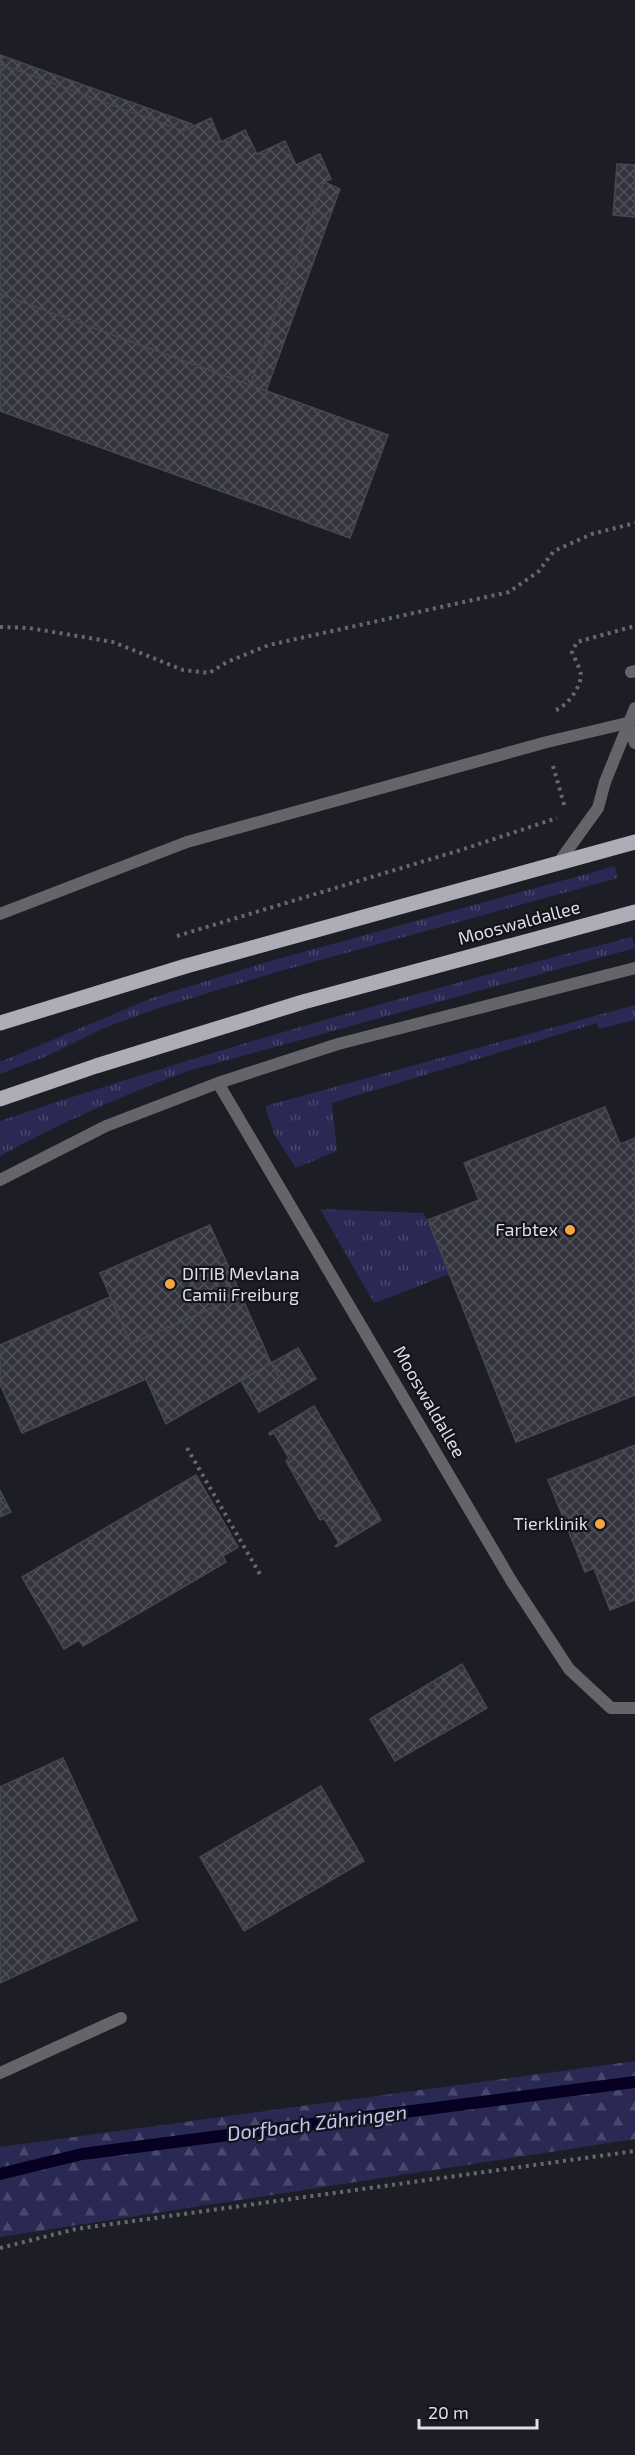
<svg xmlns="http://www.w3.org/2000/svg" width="635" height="2455" font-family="'Exo 2',sans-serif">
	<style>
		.grass { fill: url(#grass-tufts) }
		.forest { fill: url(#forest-firs) }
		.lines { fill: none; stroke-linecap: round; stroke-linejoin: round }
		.stream { stroke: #060123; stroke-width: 12 }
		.building { fill: url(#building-cross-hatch); stroke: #464750; stroke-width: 1.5 }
		.path { stroke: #67686f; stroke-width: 4; stroke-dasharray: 3 4.5; stroke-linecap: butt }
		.service { stroke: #646569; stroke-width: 12 }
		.minor { stroke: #646569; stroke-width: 12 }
		.primary { stroke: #acadb6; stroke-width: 15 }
		.poi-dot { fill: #f1a640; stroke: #13141c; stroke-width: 2 }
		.labels { text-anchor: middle; stroke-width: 4.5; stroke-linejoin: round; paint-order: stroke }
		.street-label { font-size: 18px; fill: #dedee4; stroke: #13141c }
		.poi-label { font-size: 18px; fill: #dedee4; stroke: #13141c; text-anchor: end }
		.water-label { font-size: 20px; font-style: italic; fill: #c2c7f2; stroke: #13141c }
	</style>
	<defs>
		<pattern id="grass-tufts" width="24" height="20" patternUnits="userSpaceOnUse" patternTransform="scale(1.5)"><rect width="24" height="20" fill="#292953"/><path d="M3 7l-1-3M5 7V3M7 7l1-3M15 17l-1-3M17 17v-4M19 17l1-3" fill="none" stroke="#48486c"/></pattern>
		<pattern id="forest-firs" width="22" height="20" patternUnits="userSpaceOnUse" patternTransform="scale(1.5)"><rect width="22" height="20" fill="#292953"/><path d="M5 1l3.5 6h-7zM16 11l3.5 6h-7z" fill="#48486c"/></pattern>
		<pattern id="building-cross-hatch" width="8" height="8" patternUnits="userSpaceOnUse" patternTransform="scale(1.5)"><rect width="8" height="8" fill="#33343d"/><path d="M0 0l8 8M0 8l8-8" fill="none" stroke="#505159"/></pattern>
	</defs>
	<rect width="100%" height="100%" fill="#1c1d25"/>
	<path class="grass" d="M615 866 618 878 270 974 156 1009 104 1028 47 1056 0 1074V1062L152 998 267 962Z
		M632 937 635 948 191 1070C124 1094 62 1123 0 1156V1121C208 1051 419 991 632 937Z
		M635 1005V1020L598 1029 597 1023 332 1103 337 1151 296 1168 274 1134 265 1106Z
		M320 1209 423 1213 428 1220 450 1274 374 1303Z"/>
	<path class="forest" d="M635 2061V2139L0 2237V2147Z"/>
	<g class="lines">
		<path class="stream" d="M0 2174 82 2154 635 2082"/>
	</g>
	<path class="building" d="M0 55 192 124 193 127 183 131 0 64Z
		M0 64 183 131 211 118 221 142 245 130 257 154 285 141 296 165 320 154 331 179 324 182 250 385 0 294Z
		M617 164 635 165V217L613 215Z
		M324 182 340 189 266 391 250 385Z
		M0 294 388 435 350 538 0 411Z
		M605 1107 620 1144 635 1138V1395L516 1442 428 1220 479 1200 464 1163Z
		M210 1225 241 1295 131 1344 100 1273Z
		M241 1295 271 1363 166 1424 146 1379 22 1433 0 1384V1345L110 1297 131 1344Z
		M298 1348 316 1379 289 1395 271 1363Z
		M271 1363 289 1395 259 1412 241 1381Z
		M314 1406 381 1520 336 1547 335 1546 339 1543 324 1518 320 1520 286 1461 289 1458 274 1433 270 1435 269 1433Z
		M635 1445V1600L610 1610 594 1568 585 1572 548 1480Z
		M196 1475 238 1547 223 1556 226 1562 83 1646 79 1640 64 1649 22 1577Z
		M0 1490 11 1512 0 1517Z
		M462 1664 487 1708 395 1761 370 1719Z
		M63 1758 137 1920 0 1983V1787Z
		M321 1786 364 1861 244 1931 200 1857Z"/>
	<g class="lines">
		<path class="path" d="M0 627 29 628 113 642 183 670 209 673 227 662 269 645 509 592 538 572 554 551 592 534 635 523
			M556 710C567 706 581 687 581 675 580 668 575 659 572 652L577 642 635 626
			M553 766 565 808
			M177 936 464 849 557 818
			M187 1448 261 1576
			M0 2248 76 2229 635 2151"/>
		<path class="service" d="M631 672 635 671
			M627 723 635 743
			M559 862 598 808 605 782 635 708
			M0 914 187 842 547 742 627 723"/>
		<path class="minor" d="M218 1083 512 1582 569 1669 611 1708H635
			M0 1180 106 1126 218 1083 338 1044 635 968
			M0 2073 121 2018"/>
		<path class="primary" d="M0 1023 186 966 635 842
			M0 1099 96 1066 303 1002 635 912"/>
	</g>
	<g class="poi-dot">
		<circle cx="570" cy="1230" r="6"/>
		<circle cx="170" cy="1284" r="6"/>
		<circle cx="600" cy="1524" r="6"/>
	</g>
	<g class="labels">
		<g class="street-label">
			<text transform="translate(519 923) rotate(-15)" y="6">Mooswaldallee</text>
			<text transform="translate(429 1402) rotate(60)" y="6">Mooswaldallee</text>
		</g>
		<g class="poi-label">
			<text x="558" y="1236">Farbtex</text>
			<text x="182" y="1280" text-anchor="start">DITIB Mevlana<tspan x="182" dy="21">Camii Freiburg</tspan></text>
			<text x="588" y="1530">Tierklinik</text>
		</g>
		<g class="water-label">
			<text transform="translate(317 2123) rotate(-7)" y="7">Dorfbach Zähringen</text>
		</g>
	</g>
	<path d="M419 2419v9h118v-9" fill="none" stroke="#dedee4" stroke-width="3"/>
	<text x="428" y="2419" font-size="18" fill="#dedee4" stroke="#13141c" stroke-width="4.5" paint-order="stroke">20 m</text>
</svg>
